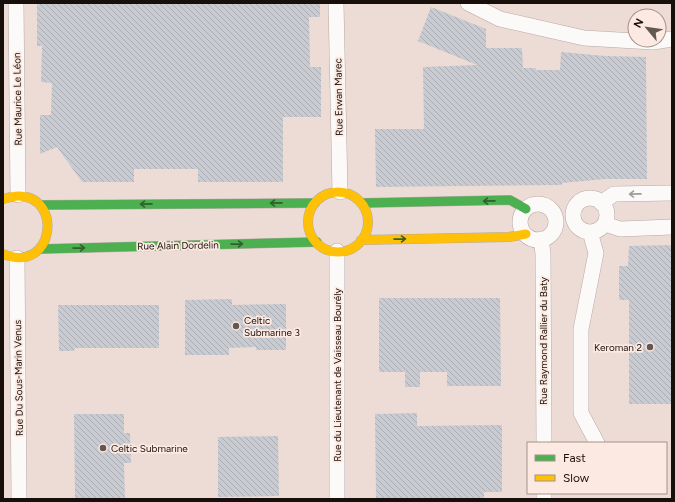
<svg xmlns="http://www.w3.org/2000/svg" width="675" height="502" font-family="Figtree,sans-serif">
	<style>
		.building { fill: url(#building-back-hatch) }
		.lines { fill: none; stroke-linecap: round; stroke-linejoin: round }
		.street-casing { stroke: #b6a9a4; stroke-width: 16 }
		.fast-casing { stroke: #b6a9a4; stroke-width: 10 }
		.slow-casing { stroke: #b6a9a4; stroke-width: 10 }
		.street { stroke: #fcfaf9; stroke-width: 15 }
		.fast { stroke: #4caf50; stroke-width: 9 }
		.slow { stroke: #ffc107; stroke-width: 9 }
		.oneway { stroke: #a19c99 }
		.oneway2 { stroke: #325f2d }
		.poi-dot { fill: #635751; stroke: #fce9e1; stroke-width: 1.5 }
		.labels { text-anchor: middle; stroke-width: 3.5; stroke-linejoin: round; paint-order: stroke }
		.street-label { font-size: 10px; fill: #190f0a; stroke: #fce9e1 }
		.poi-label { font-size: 10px; fill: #190f0a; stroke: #fce9e1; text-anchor: start }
	</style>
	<defs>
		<pattern id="building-back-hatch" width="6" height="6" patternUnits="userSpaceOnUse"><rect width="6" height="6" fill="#c8cbd2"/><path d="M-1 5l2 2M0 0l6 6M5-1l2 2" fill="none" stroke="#abadb3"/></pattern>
	</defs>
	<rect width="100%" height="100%" fill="#eddcd5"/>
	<path class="building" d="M37 3H320V17H309L310 67H321V117H283V182H198V169H134V182H82L57 147 40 154V115H51L52 83 41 82 42 46H37Z
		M431 7 486 29V48H522L523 68H536V70H560L561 52 605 56 646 57 647 179H605L562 183V185L376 187 375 129H424L423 67 477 65 418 41Z
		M672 245V404H629V300H619V266H628L629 246Z
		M379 298H500L501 386H447V372H420V387H405V372H379Z
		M232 299V305L286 304V350H256V347L229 348V355H185V300Z
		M58 305H159V348H75L74 351H59Z
		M417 413V426L502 425V492H484V499H376L375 414Z
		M74 414H124V433H130L131 463H124L125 499H75Z
		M278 436 279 496 218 497V437Z"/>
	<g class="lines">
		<g class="street-casing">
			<path id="street" d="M16 3 18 195
				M336 3 340 192
				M468 3 500 19 584 38 653 42 672 39
				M573 215a17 17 0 1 1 34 0a17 17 0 1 1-34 0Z
				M601 203 614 194 672 193
				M520 222a18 18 0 1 1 36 0a18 18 0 1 1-36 0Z
				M605 224 620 229 672 227
				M590 232 596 253 581 329V413L597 443
				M541 239 543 254 544 443
				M337 251V499
				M17 258 19 499
				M544 493V499"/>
		</g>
		<g class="fast-casing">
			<path id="fast" d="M362 203 510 200 526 209
				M41 205 315 203
				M40 249 317 242"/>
		</g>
		<g class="slow-casing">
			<path id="slow" d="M308 222a30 30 0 1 1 60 0a30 30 0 1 1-60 0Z
				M3 199C8 198 13 196 18 196 64 196 54 275 3 254
				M361 240 509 237 526 234"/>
		</g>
		<use href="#street" class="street"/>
		<use href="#fast" class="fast"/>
		<use href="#slow" class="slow"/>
	</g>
	<defs><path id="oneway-shaft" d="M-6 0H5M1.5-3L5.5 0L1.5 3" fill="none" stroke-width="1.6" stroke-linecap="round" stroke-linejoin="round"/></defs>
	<use class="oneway" href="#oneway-shaft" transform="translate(635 194) rotate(179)"/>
	<g class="oneway2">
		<use href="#oneway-shaft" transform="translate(489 201) rotate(179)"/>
		<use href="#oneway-shaft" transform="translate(276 203) rotate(179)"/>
		<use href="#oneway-shaft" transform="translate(146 204) rotate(179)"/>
		<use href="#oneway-shaft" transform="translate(400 239) rotate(-1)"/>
		<use href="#oneway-shaft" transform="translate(237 244) rotate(-1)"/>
		<use href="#oneway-shaft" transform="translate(79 248) rotate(-1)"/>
	</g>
	<g class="poi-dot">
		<circle cx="236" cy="326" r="4"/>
		<circle cx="650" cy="347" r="4"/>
		<circle cx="103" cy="448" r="4"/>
	</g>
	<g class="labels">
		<g class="street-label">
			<text transform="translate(338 97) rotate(-91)" y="4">Rue Erwan Marec</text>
			<text transform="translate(17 99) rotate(-91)" y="4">Rue Maurice Le Léon</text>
			<text transform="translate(178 245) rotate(-1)" y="4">Rue Alain Dordelin</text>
			<text transform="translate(543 341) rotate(-90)" y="4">Rue Raymond Rallier du Baty</text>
			<text transform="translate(337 375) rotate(-90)" y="4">Rue du Lieutenant de Vaisseau Bourély</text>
			<text transform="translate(18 378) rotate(-91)" y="4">Rue Du Sous-Marin Venus</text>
		</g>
		<g class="poi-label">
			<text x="244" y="324">Celtic<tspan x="244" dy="12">Submarine 3</tspan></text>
			<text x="642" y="351" text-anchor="end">Keroman 2</text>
			<text x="111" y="452">Celtic Submarine</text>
		</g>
	</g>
	<rect width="675" height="502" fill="none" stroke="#190f0a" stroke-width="8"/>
	<rect x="527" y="442" width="140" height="52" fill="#fce9e1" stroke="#a1928b"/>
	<rect x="535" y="455" width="20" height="6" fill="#4caf50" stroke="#a1928b"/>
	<text x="563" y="462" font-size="12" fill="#190f0a">Fast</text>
	<rect x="535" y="475" width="20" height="6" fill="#ffc107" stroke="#a1928b"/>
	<text x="563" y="482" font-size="12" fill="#190f0a">Slow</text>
	<g transform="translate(647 28) rotate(299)"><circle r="19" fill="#fce9e1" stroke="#a1928b"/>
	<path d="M0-3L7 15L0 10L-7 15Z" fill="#635751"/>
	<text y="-6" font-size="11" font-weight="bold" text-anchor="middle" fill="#190f0a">N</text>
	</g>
</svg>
